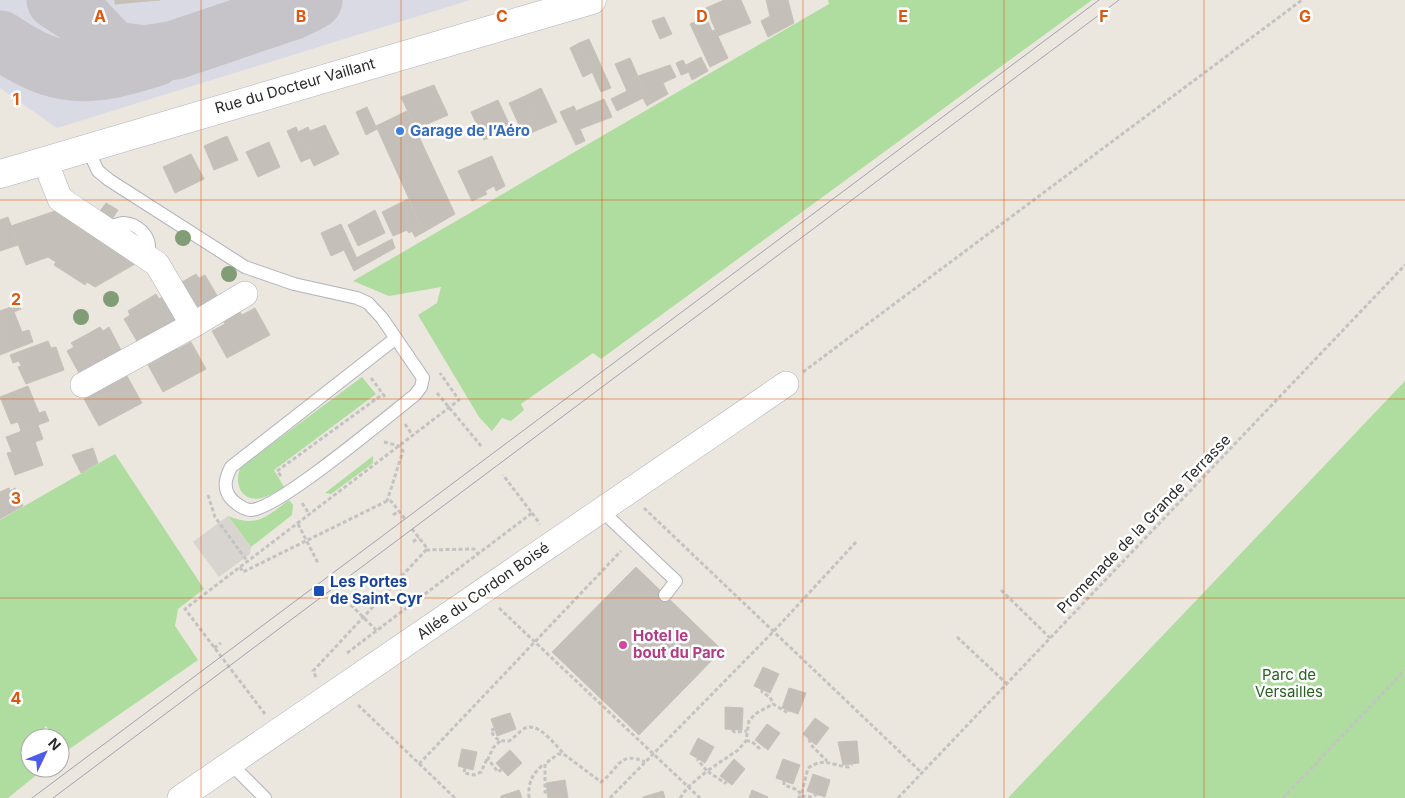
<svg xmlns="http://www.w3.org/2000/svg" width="1405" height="798" font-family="Inter,sans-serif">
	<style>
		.airport { fill: #d9dae4 }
		.green { fill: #aedd9f }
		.plaza { fill: #d8d5d0 }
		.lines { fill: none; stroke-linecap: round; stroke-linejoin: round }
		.taxiway { stroke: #c6c4c8; stroke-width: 59 }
		.building { fill: #c4c0b9; stroke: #c6c2b7 }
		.service-casing { stroke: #b1b2bd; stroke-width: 14 }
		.minor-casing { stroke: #b1b2bd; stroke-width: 26 }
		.secondary-casing { stroke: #b1b2bd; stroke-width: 29 }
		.path { stroke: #c3c3c3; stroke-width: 3; stroke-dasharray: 4 2.5; stroke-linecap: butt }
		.service { stroke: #fff; stroke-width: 12 }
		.minor { stroke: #fff; stroke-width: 25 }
		.secondary { stroke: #fff; stroke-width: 28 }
		.tram { stroke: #a1a2b3; stroke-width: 1 }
		.tree { fill: #809d76 }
		.grid { fill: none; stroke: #de570e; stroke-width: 1; stroke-opacity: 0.55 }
		.shop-dot { fill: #3f7fe0; stroke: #fff; stroke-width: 2 }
		.transit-dot { fill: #1a4fb4; stroke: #fff; stroke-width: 2 }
		.hotel-dot { fill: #d1479c; stroke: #fff; stroke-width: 2 }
		.labels { text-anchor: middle; stroke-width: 5; stroke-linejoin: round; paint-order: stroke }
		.street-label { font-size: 15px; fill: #2a2a2a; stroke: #fff }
		.shop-label { font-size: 15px; font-weight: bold; fill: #366cbe; stroke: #fff; text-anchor: start }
		.transit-label { font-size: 15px; font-weight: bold; fill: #164399; stroke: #fff; text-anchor: start }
		.hotel-label { font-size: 15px; font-weight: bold; fill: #b23c85; stroke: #fff; text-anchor: start }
		.park-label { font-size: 15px; fill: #286121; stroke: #fff }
		.grid-label { font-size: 16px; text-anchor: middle; font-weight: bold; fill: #de570e; stroke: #fff; stroke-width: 5; stroke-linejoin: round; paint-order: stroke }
	</style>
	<rect width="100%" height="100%" fill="#ebe6de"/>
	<path class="airport" d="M0 0H470L57 128 0 88Z"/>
	<path class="green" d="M828 0H1092L601 359 593 353 521 404 524 410 511 421 502 418 492 431 479 417 418 315 437 303 441 287 389 296 353 281 829 4Z
		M362 377 376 394 274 470 284 487C277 491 269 496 262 498 241 503 233 483 241 467Z
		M1405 381V798H1008Z
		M115 454 204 589 178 609 175 626 198 660 65 752 60 745V738H55L46 726 36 738H30V768H45L8 798H0V520Z
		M373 456V463L331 494 325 493Z
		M289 500 293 505 292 515 251 547 228 516C257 528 266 517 289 500Z"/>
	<path class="plaza" d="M228 516 251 547 250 554 219 577 193 542Z"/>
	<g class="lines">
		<path class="taxiway" d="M56 0 79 15 107 45 115 51 144 55 175 50 293 10 313 0
			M0 40C59 80 89 78 155 57"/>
	</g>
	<path class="building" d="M115 0H160L115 4Z
		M724 0H741L751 23 718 36 706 8Z
		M766 0H788L794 23 768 37 761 21 770 16Z
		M664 17 672 34 660 39 652 21Z
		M706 17 712 31 715 30 728 58 710 67 690 24Z
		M589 39 611 88 601 92 579 43Z
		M579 43 593 72 583 77 570 48Z
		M701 57 708 71 692 80 686 65Z
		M630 58 650 104 647 106 643 98 617 111 611 99 627 91 615 64Z
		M683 60 689 72 681 75 676 63Z
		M670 65 676 77 663 83 668 94 650 104 638 76Z
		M434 85 448 115 416 129 401 97Z
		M541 88 557 122 540 129 525 96Z
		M525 96 540 129 524 136 509 103Z
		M604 99 612 117 580 129 585 141 576 145 560 112 574 106 576 111Z
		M498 100 511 128 484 140 471 112Z
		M367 107 377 129 366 135 356 112Z
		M407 111 455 214 424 232 376 126Z
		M325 125 339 154 314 166 298 132 308 127 310 131Z
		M296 127 310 158 301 162 287 131Z
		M227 136 238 160 214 170 204 146Z
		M269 142 280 167 258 177 246 152Z
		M191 154 204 179 175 193 163 167Z
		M492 156 505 186 496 191 494 186 485 191 487 194 472 201 458 171Z
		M408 199 424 232 415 237 412 231 409 233 407 230 393 236 382 212Z
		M106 203 118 210 112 219 100 211Z
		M375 210 385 233 358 246 348 225Z
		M55 211 135 264 95 287 87 282 85 285 54 265 56 262 48 257 26 265 11 226Z
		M8 217 18 245 0 251V220Z
		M341 224 361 267 354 271 344 250 331 256 321 233Z
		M392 239 395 248 361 267 356 258Z
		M196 274 199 278 205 275 219 299 198 310 182 282Z
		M156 294 159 299 165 295 178 319 138 343 124 319 130 315 128 311Z
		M19 304 21 309 14 312 22 332 29 330 33 342 0 355V311Z
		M255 308 270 335 227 358 212 331 225 324 223 321 240 312 242 315Z
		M100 327 103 331 109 327 122 352 80 375 67 351 74 347 71 343Z
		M48 341 51 348 56 347 64 370 26 384 18 367 21 366 19 361 13 363 10 355Z
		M191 342 206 369 163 392 148 365 161 358 159 355 176 346 178 349Z
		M127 376 142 403 99 426 84 399 97 392 95 389 112 380 114 383Z
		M28 386 39 413 45 411 49 421 21 431 18 422 11 424 0 397Z
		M38 425 43 439 35 442 43 465 15 475 7 453 12 452 6 437Z
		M93 448 98 463 81 473 72 455Z
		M9 488 10 491 15 488 23 506 0 519V492Z
		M636 567 722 650 639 735 552 652Z
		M763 667 779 674 770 693 754 686Z
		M789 688 806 693 798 714 782 708Z
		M725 707 743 708 742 730 725 729Z
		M510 713 516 729 497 736 491 719Z
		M815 718 829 728 816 745 803 734Z
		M767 724 780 733 768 750 755 740Z
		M698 738 714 747 705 763 690 754Z
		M857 741 859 763 843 765 838 742Z
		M462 749 477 752 473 770 458 766Z
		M510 750 522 763 508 776 496 763Z
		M734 759 745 769 732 785 720 776Z
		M783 759 800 765 793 784 776 778Z
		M813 774 830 780 825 797 807 791Z
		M565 780 568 798H548L546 783Z
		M519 790 522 798H501V796Z
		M752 790 768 797 767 798H749Z
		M663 791 665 798H643V797Z"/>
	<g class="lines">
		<g class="service-casing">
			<path id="service" d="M87 148 98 171 109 180 245 267 294 284 357 298 368 303 382 318 423 378 421 387 415 395C388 416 278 509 251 510 244 510 233 502 229 496 223 486 226 477 231 467L396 338
				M105 229C111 227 118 223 124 223 138 224 150 236 149 249
				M601 510 676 581 665 595
				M231 764 265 798"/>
		</g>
		<g class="minor-casing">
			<path id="minor" d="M45 161 60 199 157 264 193 325 83 385
				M193 325 245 294
				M180 798 786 384"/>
		</g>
		<g class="secondary-casing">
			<path id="secondary" d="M0 174 592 0"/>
		</g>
		<path class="path" d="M803 372 1302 0
			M371 378 385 397
			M437 393 482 447
			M405 424 413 436
			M384 442 399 446 403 451 387 501
			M281 476 277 471 383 394
			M208 495 215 517 248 562
			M302 503 310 515
			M644 508 922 773
			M532 513 540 524
			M393 515 399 511
			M298 524 318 563
			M413 542 419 537
			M426 550 474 549 478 554
			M240 567 243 572 387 501H391L405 519
			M1001 590 1050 638
			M346 600 377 631
			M499 608 700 798
			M957 637 1007 684
			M214 648 221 643
			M347 653 532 513 503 475
			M316 677 313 671 426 550 427 548 412 529
			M762 689V692L770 697 773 704
			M358 705 455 798
			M265 714 185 609 459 400 440 373
			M495 729 491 730C495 740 499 741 509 741 514 738 520 731 525 728 539 722 556 746 564 754
			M732 730 735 732 747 731
			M809 739 811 745 827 761
			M500 741 493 748 488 759 498 772 502 769
			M746 741H751L759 748 763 746
			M419 764 621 551
			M465 768 464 773 474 775 481 772 487 759
			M727 781 725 783 707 771 738 750 746 741 749 721 755 714 773 704 788 713 789 711
			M784 781V785L798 790 801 796 812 797 817 794
			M547 792H545V764L558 754 565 755 601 782C619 769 619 750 645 762
			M529 798C528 782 532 774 544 764
			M610 798 773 632 857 541
			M680 798 688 787 707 771 697 759
			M798 798 801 796 808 768C825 757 830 765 848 767L852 764
			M898 798 1405 265
			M1283 798 1405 670"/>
		<use href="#service" class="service"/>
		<use href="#minor" class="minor"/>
		<use href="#secondary" class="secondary"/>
		<path class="tram" d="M32 798 1099 0
			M53 798 1119 0"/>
	</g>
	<g class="tree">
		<circle cx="183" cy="238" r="8"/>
		<circle cx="229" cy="274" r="8"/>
		<circle cx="111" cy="299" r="8"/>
		<circle cx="81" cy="317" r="8"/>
	</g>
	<path class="grid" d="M201 0V798M401 0V798M602 0V798M803 0V798M1004 0V798M1204 0V798M0 200H1405M0 399H1405M0 598H1405"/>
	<circle class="shop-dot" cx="400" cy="131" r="5"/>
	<rect class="transit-dot" x="313" y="585" width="12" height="12" rx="2.5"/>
	<circle class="hotel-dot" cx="623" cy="645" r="5"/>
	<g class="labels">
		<g class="street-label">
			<text transform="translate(295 86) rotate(-16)" y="5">Rue du Docteur Vaillant</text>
			<text transform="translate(1144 524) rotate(-46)" y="5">Promenade de la Grande Terrasse</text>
			<text transform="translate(483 591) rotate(-35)" y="5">Allée du Cordon Boisé</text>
		</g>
		<g class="shop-label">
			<text x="410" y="136">Garage de l’Aéro</text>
		</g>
		<g class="transit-label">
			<text x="330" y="587">Les Portes<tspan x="330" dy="17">de Saint-Cyr</tspan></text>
		</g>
		<g class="hotel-label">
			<text x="633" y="641">Hotel le<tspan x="633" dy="17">bout du Parc</tspan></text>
		</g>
		<g class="park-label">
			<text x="1289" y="680">Parc de<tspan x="1289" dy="17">Versailles</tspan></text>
		</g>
	</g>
	<g class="grid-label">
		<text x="100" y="22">A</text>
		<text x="301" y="22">B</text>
		<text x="502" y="22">C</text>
		<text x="702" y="22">D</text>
		<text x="903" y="22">E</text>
		<text x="1104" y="22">F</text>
		<text x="1305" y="22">G</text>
		<text x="16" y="105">1</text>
		<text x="16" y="305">2</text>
		<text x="16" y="504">3</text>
		<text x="16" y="704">4</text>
	</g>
	<g transform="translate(45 753) rotate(47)"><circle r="24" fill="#ffffff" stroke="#aaaaaa"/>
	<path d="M0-4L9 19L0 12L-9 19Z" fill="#4c5be9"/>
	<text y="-8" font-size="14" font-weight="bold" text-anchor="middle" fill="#2a2a2a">N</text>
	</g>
</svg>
